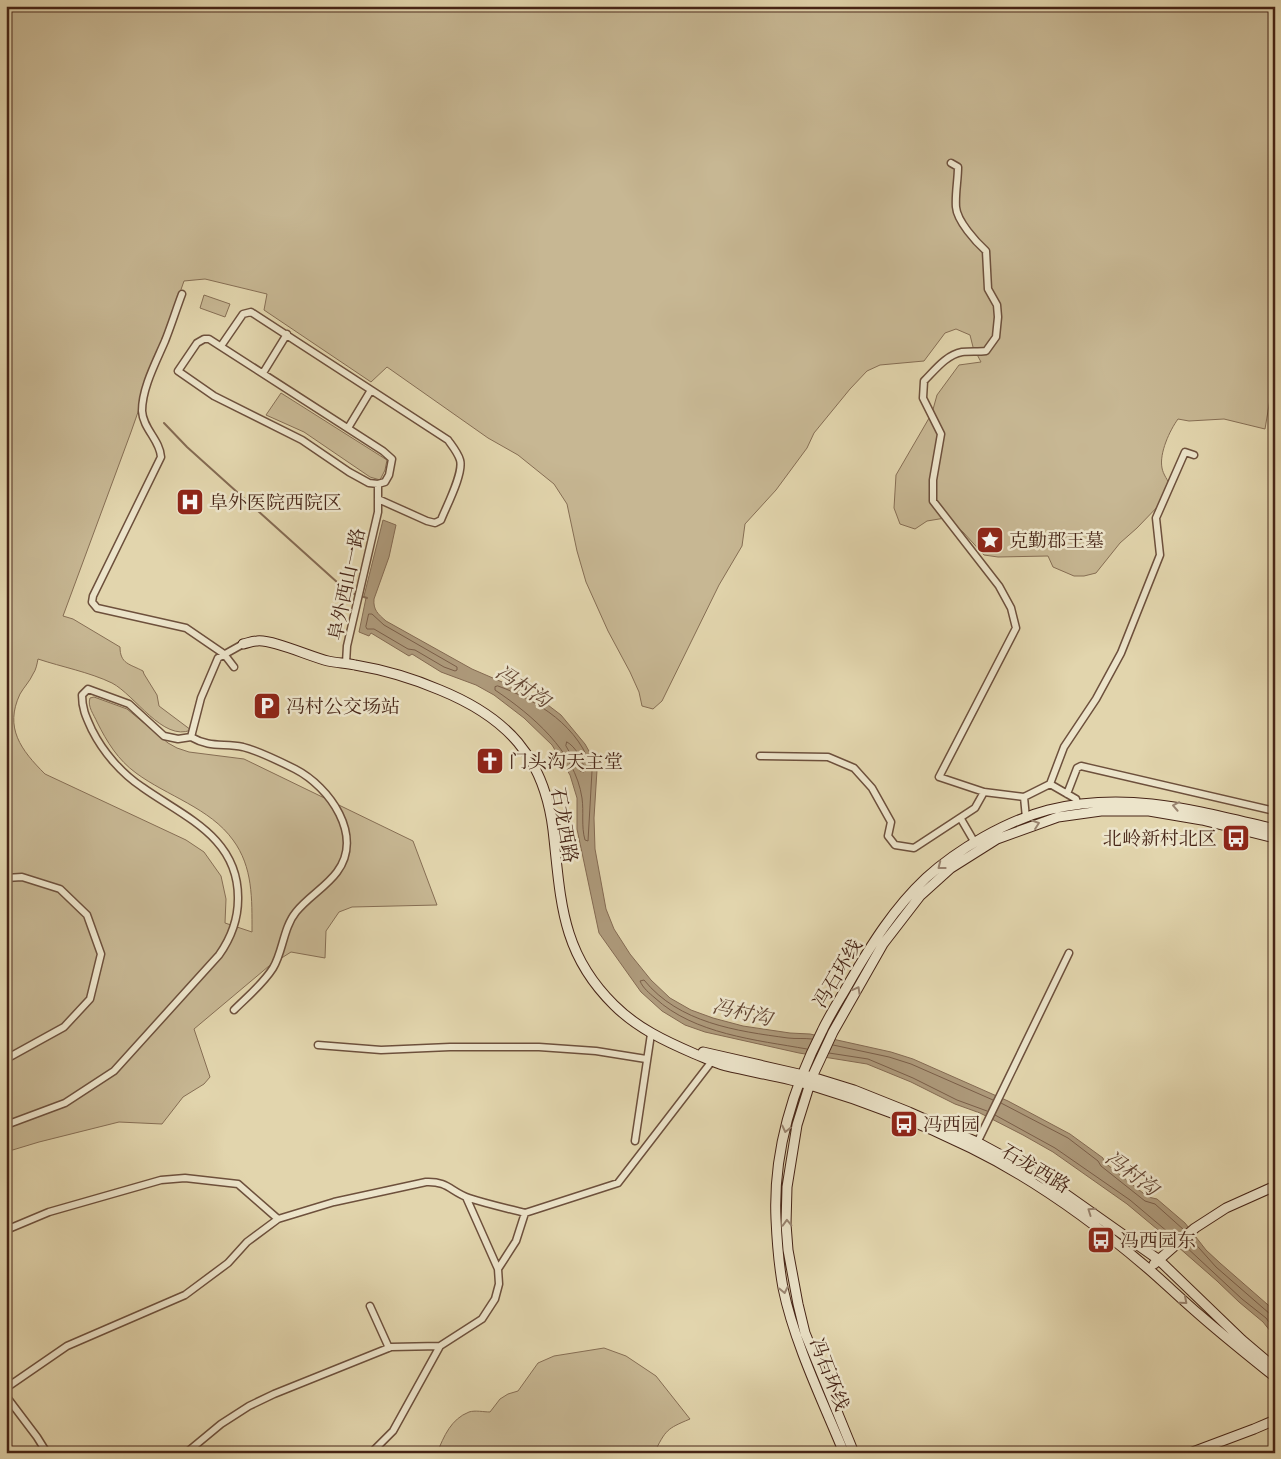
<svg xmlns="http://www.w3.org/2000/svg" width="1281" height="1459" font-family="Cardo,'Noto Serif SC',serif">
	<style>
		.green { fill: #c7b793; stroke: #866e54 }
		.water { fill: #ad997a; stroke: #846a52 }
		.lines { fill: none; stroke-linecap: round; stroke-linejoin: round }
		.shore { stroke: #7a5e48; stroke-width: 1 }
		.stream { stroke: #846a52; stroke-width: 2 }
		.street-casing { stroke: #6d503c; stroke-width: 9 }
		.secondary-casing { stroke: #462416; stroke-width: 11 }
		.street { stroke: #ece4ca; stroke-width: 6 }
		.secondary { stroke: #ece4ca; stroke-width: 9 }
		.oneway { stroke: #998470 }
		.labels { text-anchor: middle; stroke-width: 5; stroke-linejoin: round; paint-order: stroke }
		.poi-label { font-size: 19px; fill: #462416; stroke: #ece4ca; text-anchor: start }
		.street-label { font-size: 19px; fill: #462416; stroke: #ece4ca }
		.water-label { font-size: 20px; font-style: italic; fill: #654734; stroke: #ece4ca }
	</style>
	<rect width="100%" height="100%" fill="#e2d5ad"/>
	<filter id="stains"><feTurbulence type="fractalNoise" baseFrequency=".004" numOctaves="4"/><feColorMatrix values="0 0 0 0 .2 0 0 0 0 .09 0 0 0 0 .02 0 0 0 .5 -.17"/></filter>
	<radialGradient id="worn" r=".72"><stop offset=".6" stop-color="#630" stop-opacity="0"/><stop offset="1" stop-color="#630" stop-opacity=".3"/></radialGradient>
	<path class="green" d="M6 6H1275V399H1270L1265 429 1224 419 1189 421 1178 419C1170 430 1159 453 1162 468 1163 474 1168 481 1171 486L1163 501 1137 528 1120 543 1096 573 1084 576H1074L1053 567 1048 556 998 557 984 555 963 532 945 518 927 521 915 529 900 524 894 508 896 475 932 413 937 395 959 365 981 362 973 347 970 335 956 329 945 333 924 361 880 365 867 371 850 389 814 433 807 448 776 490 745 524 742 546 719 585 662 701 653 709 642 706 639 692 630 672 608 631 586 582 577 551 567 504 554 484 518 455 488 438 387 367 371 382 264 310 267 294 205 279 184 281 131 432 63 616 73 619 120 647C120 664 130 664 143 671L144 674 157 695 159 706 191 730C163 742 135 695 112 683 89 672 62 667 38 659 37 664 36 670 33 674 30 681 24 687 20 694 4 728 21 750 45 774L186 840 204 852 221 876 226 899 225 923 252 932C252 899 253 867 233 840 210 808 167 796 136 773 118 760 107 742 97 722 94 715 87 706 90 698L94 697 127 709 168 743 177 748 189 752 244 759 413 841 437 905 352 907 339 912 326 931 325 958 291 952 269 966 194 1029 210 1077 204 1084 183 1097 162 1124 119 1122 39 1142 6 1152Z
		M204 295 230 304 225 317 200 308Z
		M281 393 387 460 385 470 380 480 370 477 304 432 266 415Z
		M604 1348 626 1356 656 1376 690 1419C666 1429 666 1430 654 1453H437C444 1436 451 1419 469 1412 475 1410 484 1412 490 1412L500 1399 508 1394 518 1391 538 1363 554 1356Z"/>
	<path class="water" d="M383 520 396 525 389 557 374 599C373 610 378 614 386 621L472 669 509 685 544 702 561 715 585 744 594 760 597 770 594 818 595 849 606 909 614 929 630 954 651 980 670 998 691 1010 713 1018 743 1026 790 1033 810 1034 891 1052 913 1059 1008 1101 1070 1134 1103 1158 1104 1162 1148 1197 1157 1199 1185 1223 1206 1250 1220 1263 1275 1311V1337L1263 1322 1239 1302 1217 1281 1169 1239 1127 1204 1053 1152 1023 1135 980 1113 955 1104 911 1082 867 1064 799 1053 705 1032 685 1025 662 1011 641 992 599 933 577 829V798L570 775 552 745 524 718 494 695 476 685 441 672 412 654 409 656 371 633 369 636 359 632 366 598 364 596Z"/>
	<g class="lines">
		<path class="shore" d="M369 614H372L384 625 457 667V670L455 671 444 667 415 650 408 649 374 629H367L366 627Z
			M498 686C537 700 581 727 592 771L588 841 585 840C581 826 584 812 582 798 575 751 532 715 495 690V687Z
			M567 742C575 746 585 762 584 772L580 771 566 746Z
			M833 1045 889 1057 911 1064 993 1100
			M807 1049C756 1040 694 1034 655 998 649 993 643 988 640 981L644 980C679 1023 736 1031 788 1038 796 1039 804 1038 812 1039
			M829 1053 868 1059 913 1078 957 1100 987 1111
			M1001 1103 1068 1138 1098 1161 1101 1166 1145 1201 1155 1204 1184 1230
			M995 1115 1055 1148 1130 1200 1175 1238
			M1191 1239 1216 1267 1270 1314 1275 1315
			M1184 1245 1242 1299 1266 1318 1275 1330"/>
		<path class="stream" d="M164 423 187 447 348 592 367 598
			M1272 1453 1275 1452"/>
		<g class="street-casing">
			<path id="street" d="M951 163 958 167C958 180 955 194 956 207 957 221 976 242 986 251L988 289 997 305 998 317 996 337 986 351C978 352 970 351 962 352 946 355 935 370 924 381L923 398 941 434 933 480V501L999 586 1011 608 1016 628 939 777 984 792
				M182 294C176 310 171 326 165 341 156 362 142 388 142 411 143 429 160 440 161 457L93 596 92 602 97 608 186 628 224 654 234 667
				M204 339H209L383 451 392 459 389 475 385 482 378 484 369 483 349 472 302 440 214 396 178 371 197 343Z
				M221 346 243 314 251 312 448 440C453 447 458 453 460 460 464 473 446 507 441 520L435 523 427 521 378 499
				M263 373 287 334
				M348 428 371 390
				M346 663 347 646 378 512V484
				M191 737C210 748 223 743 243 747 255 750 283 763 295 769 330 787 364 836 337 872 326 887 308 897 296 912 283 928 283 952 273 968 263 984 247 997 234 1010
				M760 756 828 757 854 768 872 788 891 822 888 836 895 845 914 848 975 808 984 792 1024 797 1050 784
				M1067 794 1077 768 1081 766 1275 811
				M1024 797 1026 818
				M1078 806 1076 799 1050 784 1064 747 1096 699 1121 653 1160 555 1156 518 1185 452 1194 455
				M961 819 975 843
				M6 878 22 877 60 889 87 915 101 954 90 999 64 1027 6 1059
				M318 1045 381 1050 450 1047H539L596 1051 646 1059
				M6 1125 65 1103 114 1071 219 955C231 938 238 920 238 899 239 837 184 817 142 787 122 774 103 752 92 730 86 717 82 709 82 695L88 689 129 704 164 736 178 739 191 737 201 698 218 658 243 644
				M635 1141 651 1034
				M976 1145 1069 953
				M525 1213 618 1183 712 1061
				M6 1230 49 1212 161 1180 185 1178 238 1184 278 1219
				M370 1306 389 1348
				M6 1388 67 1346 185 1295 228 1263 247 1242 278 1219 334 1202 426 1182C448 1181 451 1192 469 1198 487 1204 506 1208 525 1213L516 1241 498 1269
				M6 1396 37 1437 47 1453
				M186 1453 221 1424 249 1406 274 1394 391 1347 440 1346
				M371 1453 393 1431 440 1346 482 1319 495 1299 499 1284 498 1269 466 1197"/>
		</g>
		<g class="secondary-casing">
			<path id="secondary" d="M243 644C248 643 252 641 257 641 272 639 311 657 328 661 337 663 346 663 355 665 385 670 412 678 440 690 506 717 544 756 553 830 561 899 560 952 614 1005 637 1028 665 1041 695 1054 705 1058 715 1063 726 1066 755 1073 784 1077 813 1086 867 1102 920 1123 971 1148 1034 1179 1092 1221 1145 1266 1164 1282 1182 1300 1201 1316 1225 1337 1250 1357 1275 1377
				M703 1052 812 1077 854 1090 909 1112 977 1142 1040 1176 1159 1260 1242 1340 1275 1368
				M1154 1264 1195 1228 1226 1208 1275 1186
				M844 1453C823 1402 794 1342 783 1288 779 1266 777 1242 776 1219 773 1154 793 1088 822 1031 830 1014 840 999 849 983 871 945 894 908 926 878 958 849 1006 821 1048 810 1128 790 1198 811 1275 829
				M854 1453 805 1333 798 1304 788 1250 786 1224 787 1187 797 1125 812 1077 833 1032 883 944 920 896 951 868 997 839 1058 817 1101 811H1149L1202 820 1275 838
				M1190 1453 1254 1429 1275 1420"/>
		</g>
		<use href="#street" class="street"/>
		<use href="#secondary" class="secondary"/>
	</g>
	<defs><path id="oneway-chevron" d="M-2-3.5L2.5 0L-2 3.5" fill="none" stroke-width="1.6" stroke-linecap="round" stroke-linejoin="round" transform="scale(1.25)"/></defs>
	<g class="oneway">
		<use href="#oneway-chevron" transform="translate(1176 806) rotate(-169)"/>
		<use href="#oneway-chevron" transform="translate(1036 824) rotate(-19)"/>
		<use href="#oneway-chevron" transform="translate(941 866) rotate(142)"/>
		<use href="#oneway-chevron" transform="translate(857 990) rotate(-61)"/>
		<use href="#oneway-chevron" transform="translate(786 1129) rotate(103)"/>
		<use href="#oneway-chevron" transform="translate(1091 1211) rotate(-145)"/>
		<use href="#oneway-chevron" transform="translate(787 1223) rotate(-92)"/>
		<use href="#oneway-chevron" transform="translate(784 1290) rotate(78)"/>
		<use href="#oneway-chevron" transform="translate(1184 1301) rotate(41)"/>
	</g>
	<defs>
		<g id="hospital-square" transform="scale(1.4375)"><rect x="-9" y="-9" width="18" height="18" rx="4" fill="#8f2418" stroke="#ece4ca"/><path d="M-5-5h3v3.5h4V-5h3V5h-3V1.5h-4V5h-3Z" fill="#fff"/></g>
		<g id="sight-square" transform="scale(1.4375)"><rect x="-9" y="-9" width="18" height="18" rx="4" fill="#8f2418" stroke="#ece4ca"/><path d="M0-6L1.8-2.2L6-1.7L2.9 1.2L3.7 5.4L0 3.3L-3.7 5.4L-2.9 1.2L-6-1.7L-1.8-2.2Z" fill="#fff"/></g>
		<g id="parking-square" transform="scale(1.4375)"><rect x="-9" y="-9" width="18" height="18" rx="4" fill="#8f2418" stroke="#ece4ca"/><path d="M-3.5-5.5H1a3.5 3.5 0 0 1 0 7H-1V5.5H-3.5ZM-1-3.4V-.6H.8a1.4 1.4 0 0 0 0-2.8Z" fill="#fff"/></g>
		<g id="church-square" transform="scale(1.4375)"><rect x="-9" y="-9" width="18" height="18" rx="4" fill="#8f2418" stroke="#ece4ca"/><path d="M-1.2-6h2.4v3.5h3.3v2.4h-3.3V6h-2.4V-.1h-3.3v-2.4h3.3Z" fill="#fff"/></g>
		<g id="bus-square" transform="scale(1.4375)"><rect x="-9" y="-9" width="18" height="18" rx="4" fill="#8f2418" stroke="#ece4ca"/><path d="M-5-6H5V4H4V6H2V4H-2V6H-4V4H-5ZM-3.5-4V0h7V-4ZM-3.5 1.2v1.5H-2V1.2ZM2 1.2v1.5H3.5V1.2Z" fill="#fff"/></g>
	</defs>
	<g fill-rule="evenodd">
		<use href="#hospital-square" x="190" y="502"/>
		<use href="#sight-square" x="990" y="540"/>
		<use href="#parking-square" x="267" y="706"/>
		<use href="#church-square" x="490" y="761"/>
		<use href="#bus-square" x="1236" y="838"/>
		<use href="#bus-square" x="904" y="1124"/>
		<use href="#bus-square" x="1101" y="1240"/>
	</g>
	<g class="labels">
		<g class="poi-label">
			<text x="209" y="509">阜外医院西院区</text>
			<text x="1009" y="547">克勤郡王墓</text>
			<text x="286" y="713">冯村公交场站</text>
			<text x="509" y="768">门头沟天主堂</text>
			<text x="1217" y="845" text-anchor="end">北岭新村北区</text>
			<text x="923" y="1131">冯西园</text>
			<text x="1120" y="1247">冯西园东</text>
		</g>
		<g class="street-label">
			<text transform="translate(346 584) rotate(-78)" y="7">阜外西山一路</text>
			<text transform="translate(565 825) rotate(80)" y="7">石龙西路</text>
			<text transform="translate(837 973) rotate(-59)" y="7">冯石环线</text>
			<text transform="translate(1036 1168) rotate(31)" y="7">石龙西路</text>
			<text transform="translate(830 1374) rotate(69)" y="7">冯石环线</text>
		</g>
		<g class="water-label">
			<text transform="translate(523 686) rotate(33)" y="7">冯村沟</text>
			<text transform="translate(742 1012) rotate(13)" y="7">冯村沟</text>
			<text transform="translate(1132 1173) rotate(37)" y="7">冯村沟</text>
		</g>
	</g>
	<rect width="1281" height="1459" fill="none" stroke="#e2d5ad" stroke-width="25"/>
	<rect x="8" y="8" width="1266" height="1444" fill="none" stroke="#462416" stroke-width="2.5"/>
	<rect x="12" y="12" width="1256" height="1434" fill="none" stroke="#462416"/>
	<rect width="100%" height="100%" filter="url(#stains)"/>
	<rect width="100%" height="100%" fill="url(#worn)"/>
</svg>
